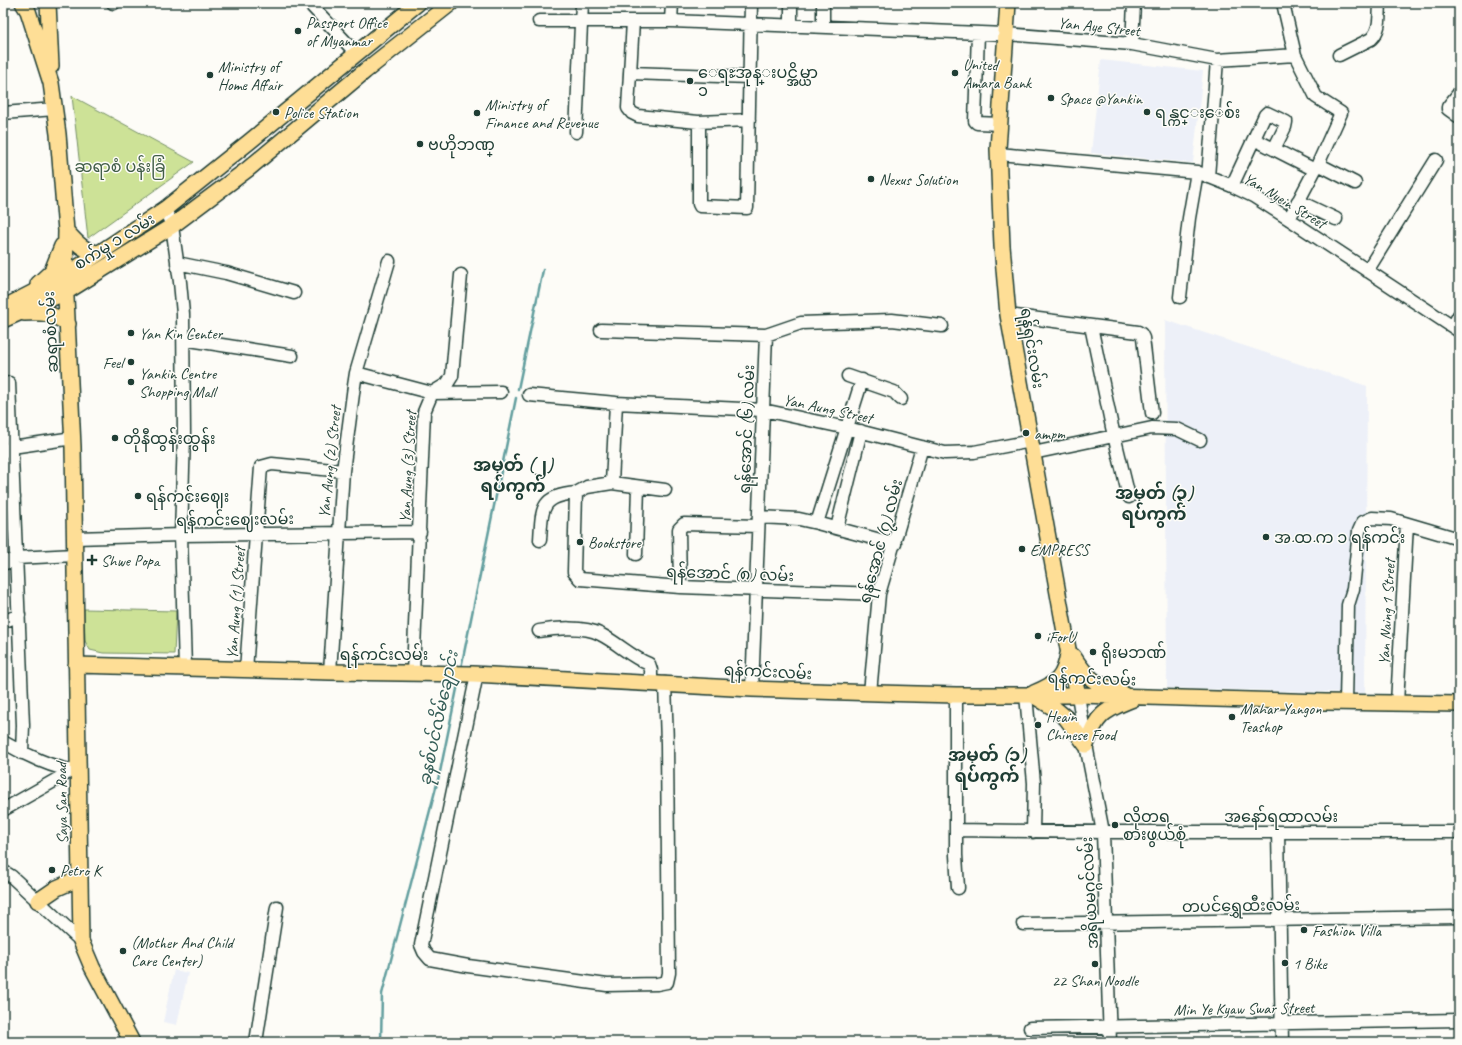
<svg xmlns="http://www.w3.org/2000/svg" width="1462" height="1045" font-family="Caveat,'Noto Sans Myanmar',sans-serif">
	<style>
		.built { fill: #edf0f8 }
		.green { fill: #cde297; stroke: #769066 }
		.lines { fill: none; stroke-linecap: round; stroke-linejoin: round }
		.stream { stroke: #629e9e; stroke-width: 2.5 }
		.minor-casing { stroke: #1f3d34; stroke-width: 15 }
		.major-casing { stroke: #1f3d34; stroke-width: 18 }
		.minor { stroke: #fdfcf7; stroke-width: 12 }
		.major { stroke: #fede96; stroke-width: 15 }
		.poi-dot { fill: #1f3d34; stroke: #fdfcf7; stroke-width: 1.5 }
		.labels { text-anchor: middle; stroke-width: 3; stroke-linejoin: round; paint-order: stroke }
		.poi-label { font-size: 16px; fill: #1f3d34; stroke: #fdfcf7; text-anchor: start }
		.street-label { font-size: 16px; fill: #1f3d34; stroke: #fdfcf7 }
		.park-label { font-size: 16px; fill: #425e48; stroke: #fdfcf7 }
		.water-label { font-size: 17px; font-style: italic; fill: #355d57; stroke: #fdfcf7 }
		.quarter-label { font-size: 18px; font-weight: bold; fill: #1f3d34; stroke: #fdfcf7 }
	</style>
	<rect width="100%" height="100%" fill="#fdfcf7"/>
	<filter id="ink" filterUnits="userSpaceOnUse"><feTurbulence type="fractalNoise" baseFrequency=".025" numOctaves="2"/><feDisplacementMap in="SourceGraphic" scale="8" xChannelSelector="R" yChannelSelector="G"/><feConvolveMatrix kernelMatrix="1 2 1 2 8 2 1 2 1" color-interpolation-filters="sRGB"/></filter>
	<g filter="url(#ink)">
		<path class="built" d="M1101 60 1203 71 1193 163 1091 153Z
			M1165 320 1367 386 1365 693 1167 688Z
			M174 970 188 973 177 1025 163 1022Z"/>
		<path class="green" d="M72 96 194 162 88 238Z
			M84 609 176 611 174 654 103 653 90 650 85 641Z"/>
		<g class="lines">
			<path class="stream" d="M518 389 543 270
				M461 668 516 398
				M381 1042 382 994 440 772 459 679"/>
			<g class="minor-casing">
				<path id="minor" d="M113 3H114
					M309 3 356 53
					M1283 3 1295 55 1316 97 1341 113 1318 164
					M539 21H671L1006 34 1132 44 1217 60 1295 55
					M633 21 628 108 632 113 638 116 698 122 749 120
					M671 21 672 3
					M791 26V3
					M823 27V3
					M978 33 975 121 977 123 1000 124
					M1132 44 1134 3
					M1339 55 1371 39C1381 30 1379 16 1380 3
					M630 73 749 77
					M1459 93 1448 107V109L1459 117
					M3 113 55 109
					M698 122 699 128V204L700 206 747 208 751 3
					M576 132 582 3
					M1254 139 1315 170
					M999 154 1197 172 1232 186 1253 196 1289 219 1459 331
					M1208 177 1217 60
					M1232 186 1265 115 1267 113 1286 122 1285 127 1274 149
					M1298 201 1336 219
					M165 209 172 226 180 282 183 314 184 436 181 535 185 668
					M1289 219 1318 164 1355 183
					M177 263 226 273 294 293
					M1367 271 1436 160
					M1180 297 1189 218 1197 172
					M1008 315 1138 332 1141 334 1143 338 1152 413
					M1091 326 1112 427 1129 497
					M1453 326 1459 315
					M601 330 766 335 801 323 892 320 942 326
					M183 339 292 356
					M356 373 432 393 501 392
					M848 376 894 392 901 399
					M9 383 23 725 22 753
					M529 395 616 403 763 410 847 428 945 453 974 452 1031 441
					M616 403 612 483 587 487 576 493 574 572 580 579 680 587 879 594
					M3 451 12 447 73 438
					M1033 453 1152 428 1177 429 1200 440
					M612 483 665 490
					M3 503 14 497
					M759 517 799 519 817 523 895 544
					M817 523 862 380
					M837 528 861 431
					M75 538 181 535 420 532
					M540 540C542 509 540 496 576 493
					M636 554 638 487
					M3 564 16 558 75 555
					M680 587 679 529 684 524 758 526
					M3 622 19 615
					M539 631C555 628 585 626 600 634 618 643 631 657 649 664L651 670V683
					M246 670 261 467 272 464 343 471
					M330 672 343 471 354 386 356 373 389 261
					M413 673 424 412 432 393 447 384 452 376 461 275
					M477 674 421 945 424 952 430 959 468 966 607 985 657 984 667 982 669 973 667 744 665 683
					M752 689 766 335
					M870 693 879 594 922 447
					M956 695V855L958 888
					M1026 695 1034 783 1033 832
					M1078 695 1086 745 1103 832 1110 1042
					M1346 702 1348 605 1353 589 1359 531 1363 522 1372 518 1391 519 1459 539
					M1397 703 1407 524
					M3 742C22 753 56 770 78 771
					M3 810 61 777 70 771
					M956 830 1103 832H1459
					M1278 832 1282 1042
					M3 871 11 876 81 941
					M1023 924 1459 917
					M1030 1028 1459 1020
					M256 1042 277 907"/>
			</g>
			<g class="major-casing">
				<path id="major" d="M23 3 28 11 51 83 58 134 66 231 65 276 73 447 81 941 92 967 132 1042
					M48 3 51 66
					M1008 3 998 149 1002 246 1008 315 1068 649 1078 695
					M66 231C76 242 83 251 98 253
					M38 284 52 271 62 246
					M3 308 65 276 165 209 249 142 418 3
					M24 313C43 312 52 313 68 324
					M3 320 66 292 172 226 248 169 365 71 451 3
					M1073 656C1087 678 1095 685 1121 692
					M76 665 330 672 473 674 752 689 878 693 956 695H1078L1325 702 1459 704
					M1034 693C1057 683 1064 679 1068 654
					M1033 695 1054 708 1066 718 1086 745
					M1086 745C1096 715 1104 710 1133 699
					M38 901 57 888 80 878"/>
			</g>
			<use href="#minor" class="minor"/>
			<use href="#major" class="major"/>
		</g>
	</g>
	<g class="poi-dot">
		<circle cx="298" cy="31" r="4"/>
		<circle cx="955" cy="73" r="4"/>
		<circle cx="210" cy="75" r="4"/>
		<circle cx="690" cy="81" r="4"/>
		<circle cx="1051" cy="98" r="4"/>
		<circle cx="276" cy="112" r="4"/>
		<circle cx="1147" cy="112" r="4"/>
		<circle cx="477" cy="113" r="4"/>
		<circle cx="420" cy="144" r="4"/>
		<circle cx="871" cy="179" r="4"/>
		<circle cx="131" cy="333" r="4"/>
		<circle cx="131" cy="362" r="4"/>
		<circle cx="131" cy="382" r="4"/>
		<circle cx="1026" cy="433" r="4"/>
		<circle cx="115" cy="438" r="4"/>
		<circle cx="138" cy="496" r="4"/>
		<circle cx="1266" cy="537" r="4"/>
		<circle cx="580" cy="542" r="4"/>
		<circle cx="1022" cy="549" r="4"/>
		<path d="M90 554h4v4h4v4h-4v4h-4v-4h-4v-4h4z"/>
		<circle cx="1038" cy="636" r="4"/>
		<circle cx="1093" cy="652" r="4"/>
		<circle cx="1232" cy="717" r="4"/>
		<circle cx="1038" cy="725" r="4"/>
		<circle cx="1115" cy="825" r="4"/>
		<circle cx="52" cy="870" r="4"/>
		<circle cx="1304" cy="930" r="4"/>
		<circle cx="123" cy="951" r="4"/>
		<circle cx="1285" cy="963" r="4"/>
		<circle cx="1095" cy="964" r="4"/>
	</g>
	<g class="labels">
		<g class="poi-label">
			<text x="306" y="28">Passport Office<tspan x="306" dy="18">of Myanmar</tspan></text>
			<text x="963" y="70">United<tspan x="963" dy="18">Amara Bank</tspan></text>
			<text x="218" y="72">Ministry of<tspan x="218" dy="18">Home Affair</tspan></text>
			<text x="698" y="78">ေရႊအုန္းပင္အိမ္ယာ<tspan x="698" dy="18">၁</tspan></text>
			<text x="1059" y="104">Space @Yankin</text>
			<text x="485" y="110">Ministry of<tspan x="485" dy="18">Finance and Revenue</tspan></text>
			<text x="284" y="118">Police Station</text>
			<text x="1155" y="118">ရန္ကင္းေစ်း</text>
			<text x="428" y="150">ဗဟိုဘဏ္</text>
			<text x="879" y="185">Nexus Solution</text>
			<text x="139" y="339">Yan Kin Center</text>
			<text x="123" y="368" text-anchor="end">Feel</text>
			<text x="139" y="379">Yankin Centre<tspan x="139" dy="18">Shopping Mall</tspan></text>
			<text x="1034" y="439">ampm</text>
			<text x="123" y="444">တိုနီထွန်းထွန်း</text>
			<text x="146" y="502">ရန်ကင်းဈေး</text>
			<text x="1274" y="543">အ.ထ.က ၁ ရန်ကင်း</text>
			<text x="588" y="548">Bookstore</text>
			<text x="1030" y="555">EMPRESS</text>
			<text x="101" y="566">Shwe Popa</text>
			<text x="1046" y="642">iForU</text>
			<text x="1101" y="658">ရိုးမဘဏ်</text>
			<text x="1240" y="714">Mahar Yangon<tspan x="1240" dy="18">Teashop</tspan></text>
			<text x="1046" y="722">Heain<tspan x="1046" dy="18">Chinese Food</tspan></text>
			<text x="1123" y="822">လိုတရ<tspan x="1123" dy="18">စားဖွယ်စုံ</tspan></text>
			<text x="60" y="876">Petro K</text>
			<text x="1312" y="936">Fashion Villa</text>
			<text x="131" y="948">(Mother And Child<tspan x="131" dy="18">Care Center)</tspan></text>
			<text x="1293" y="969">1 Bike</text>
			<text x="1095" y="986" text-anchor="middle">22 Shan Noodle</text>
		</g>
		<g class="street-label">
			<text transform="translate(1099 26) rotate(6)" y="6">Yan Aye Street</text>
			<text transform="translate(1285 200) rotate(31)" y="6">Yan Nyein Street</text>
			<text transform="translate(114 241) rotate(-32)" y="6">စက်မှု ၁ လမ်း</text>
			<text transform="translate(50 332) rotate(-93)" y="6">ဆရာစံလမ်း</text>
			<text transform="translate(1033 348) rotate(81)" y="6">ရန်ရှင်းလမ်း</text>
			<text transform="translate(828 408) rotate(12)" y="6">Yan Aung Street</text>
			<text transform="translate(746 429) rotate(-88)" y="6">ရန်အောင် (၆) လမ်း</text>
			<text transform="translate(329 462) rotate(-84)" y="6">Yan Aung (2) Street</text>
			<text transform="translate(407 467) rotate(-87)" y="6">Yan Aung (3) Street</text>
			<text transform="translate(235 519) rotate(-1)" y="6">ရန်ကင်းဈေးလမ်း</text>
			<text transform="translate(880 541) rotate(-75)" y="6">ရန်အောင် (၇) လမ်း</text>
			<text transform="translate(730 573) rotate(2)" y="6">ရန်အောင် (၈) လမ်း</text>
			<text transform="translate(235 603) rotate(-86)" y="6">Yan Aung (1) Street</text>
			<text transform="translate(1386 612) rotate(-87)" y="6">Yan Naing 1 Street</text>
			<text x="384" y="660">ရန်ကင်းလမ်း</text>
			<text transform="translate(768 671) rotate(3)" y="6">ရန်ကင်းလမ်း</text>
			<text transform="translate(1092 678) rotate(2)" y="6">ရန်ကင်းလမ်း</text>
			<text transform="translate(61 803) rotate(-91)" y="6">Saya San Road</text>
			<text x="1281" y="822">အနော်ရထာလမ်း</text>
			<text transform="translate(1089 893) rotate(-93)" y="6">အရိယမဂ္ဂင်လမ်း</text>
			<text transform="translate(1241 905) rotate(-1)" y="6">တပင်ရွှေထီးလမ်း</text>
			<text transform="translate(1244 1008) rotate(-1)" y="6">Min Ye Kyaw Swar Street</text>
		</g>
		<g class="park-label">
			<text x="120" y="172">ဆရာစံ ပန်းခြံ</text>
		</g>
		<g class="water-label">
			<text transform="translate(438 718) rotate(-78)" y="6">ခုနစ်ပင်လိမ်ချောင်း</text>
		</g>
		<g class="quarter-label">
			<text x="513" y="471">အမှတ် (၂)<tspan x="513" dy="21">ရပ်ကွက်</tspan></text>
			<text x="1154" y="499">အမှတ် (၃)<tspan x="1154" dy="21">ရပ်ကွက်</tspan></text>
			<text x="987" y="761">အမှတ် (၁)<tspan x="987" dy="21">ရပ်ကွက်</tspan></text>
		</g>
	</g>
	<rect width="1462" height="1045" fill="none" stroke="#fdfcf7" stroke-width="16"/>
	<rect x="8" y="8" width="1446" height="1029" fill="none" stroke="#1f3d34" stroke-width="1.5" filter="url(#ink)"/>
</svg>
